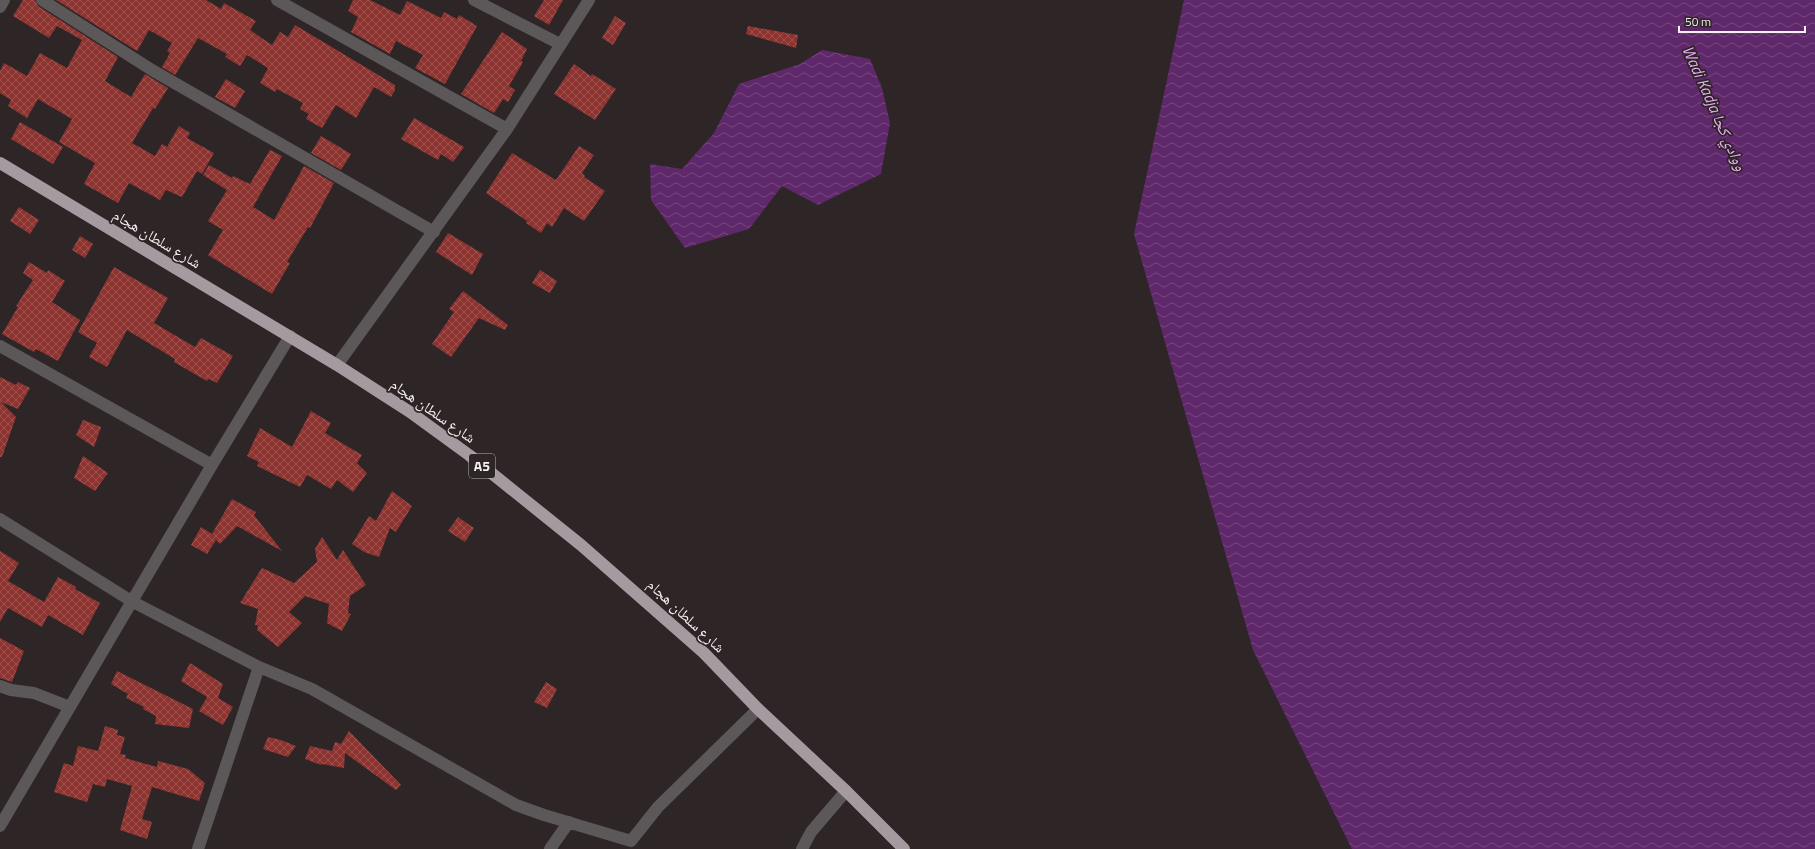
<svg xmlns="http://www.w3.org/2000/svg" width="1815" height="849" font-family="'Titillium Web','Noto Naskh Arabic',sans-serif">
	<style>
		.water { fill: url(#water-waves) }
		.building { fill: url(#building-cross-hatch) }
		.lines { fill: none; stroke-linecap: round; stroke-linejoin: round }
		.street { stroke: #5c585a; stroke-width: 12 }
		.highway { stroke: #a49aa0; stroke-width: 12 }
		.labels { text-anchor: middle; stroke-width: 3.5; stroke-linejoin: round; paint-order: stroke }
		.shield { fill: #2e2527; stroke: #bbb3b5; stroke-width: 1 }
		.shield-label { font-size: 14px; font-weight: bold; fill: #f7f0f2 }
		.street-label { font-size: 15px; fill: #f7f0f2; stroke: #2e2527 }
		.water-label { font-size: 16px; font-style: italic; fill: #efb0fb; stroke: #2e2527 }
	</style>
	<defs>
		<pattern id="water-waves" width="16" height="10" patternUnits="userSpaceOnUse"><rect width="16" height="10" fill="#5f286a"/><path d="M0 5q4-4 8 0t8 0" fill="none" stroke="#774880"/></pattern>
		<pattern id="building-cross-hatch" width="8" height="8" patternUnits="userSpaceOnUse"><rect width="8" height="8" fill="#8d3431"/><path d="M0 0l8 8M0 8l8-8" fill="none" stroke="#9e524f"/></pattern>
	</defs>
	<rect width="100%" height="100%" fill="#2e2527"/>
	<path class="water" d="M1184 0H1815V849H1352L1253 650 1134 234Z
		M822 50 870 59 882 88 890 123 881 174 818 205 782 186 749 229 685 248 651 200 650 164 682 169 714 133 739 84 800 64Z"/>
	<path class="building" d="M23 0H35L38 6 118 57 105 81 131 97 145 74 168 88 155 109 153 108 132 143 155 156 162 144 167 147 179 126 190 133 187 138 214 153 202 174 197 171 182 197 166 190 160 200 129 183 118 203 84 184 95 163 59 142 72 119 38 99 27 118 8 106 11 100 0 93V71L4 63 27 76 40 53 67 68 82 40 57 26 49 38 13 16Z
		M56 0H206L221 9 224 3 256 21 250 30 272 45 280 32 288 37 295 25 395 85V90L391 97 374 87 356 118 336 105 322 128 306 119 309 114 300 109 303 103 277 89 275 92 260 83 268 68 247 55 240 66 225 57 227 54 198 38 175 75 162 67 170 53 167 51 172 43 149 30 137 51Z
		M353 0H370L400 15 407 1 441 18 444 12 457 19 459 15 477 26 445 84 415 68 423 55 396 41 390 54 351 32 358 17 348 11Z
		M544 0H563L549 25 534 16Z
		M615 16 626 23 613 45 602 38Z
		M748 26 798 35 796 48 746 34Z
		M502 32 527 49 521 61 523 62 509 86 515 90 508 102 503 99 494 113 461 94Z
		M574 64 591 76 592 74 616 89 595 120 554 94Z
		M226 79 245 91 235 108 215 97Z
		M414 118 464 147 453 162 441 154 438 160 401 139Z
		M20 122 63 147 53 164 11 139Z
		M321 136 351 154 341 170 311 153Z
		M579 146 594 155 582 173 585 176 584 177 605 191 584 221 564 208 552 227 547 223 541 233 526 223 527 221 486 193 512 153 556 180Z
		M270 150 282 156 253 207 274 220 304 166 334 183 310 228 308 227 287 262 290 263 272 294 208 255 223 230 208 221 227 190 203 175 209 165 232 178 233 176 250 184Z
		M19 207 39 220 30 234 10 221Z
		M448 233 483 254 472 275 436 252Z
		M80 236 93 244 85 258 72 250Z
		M29 262 47 273 48 270 65 281 52 302 80 320 58 361 36 349 34 352 2 334 18 307 16 306 33 280 23 273Z
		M114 267 168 298 154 323 195 347 201 338 233 356 217 383 209 379 207 381 174 362 175 359 127 330 107 367 89 357 97 343 78 332Z
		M540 270 557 281 550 293 532 283Z
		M463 291 508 325 505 330 479 318 451 357 432 344 454 312 449 309Z
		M0 377 16 385 18 382 30 388 18 409 1 402 16 417 2 457H0Z
		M311 411 331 423 325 433 362 455 357 463 367 473 353 492 337 480 331 489 307 475 300 487 257 466 259 462 247 456 260 428 292 447Z
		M83 420 101 427 94 447 76 435Z
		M83 456 108 473 95 491 74 478Z
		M392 491 412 506 396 532 390 528 379 557 364 552 352 544 369 516 376 521Z
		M232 499 256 512 254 515 282 551 237 526 220 544 216 540 207 554 191 545 201 527 212 534Z
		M458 517 474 528 465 542 448 531Z
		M322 537 337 560 343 550 366 585 350 596 348 613 351 614 342 631 327 623 329 604 305 596 289 612 302 623 278 647 257 630 258 625H255L258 609 240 603 262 568 294 583 317 562 315 549Z
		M0 551 19 563 8 581 44 602 58 577 76 587 75 589 100 603 83 635 48 615 42 627 8 608 0 622Z
		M0 638 24 651 12 682 0 678Z
		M190 663 223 684 218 698 233 707 223 725 199 711 207 697 181 681Z
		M117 671 193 709 189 728 155 724 156 716 143 709 144 707 126 698 128 694 111 684Z
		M546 682 557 689 547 708 534 702Z
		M105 726 118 730 117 735 125 737 120 754 126 755 125 758 157 767 158 761 188 769 205 783 199 801 152 787 142 819 152 822 147 839 120 830 132 786 107 779 105 787 93 784 87 802 54 792 64 763 73 766 78 746 98 751Z
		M349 731 401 785 396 790 345 753 344 768 322 764 321 765 305 759 310 746 332 751 335 742 341 744Z
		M268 737 281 740 296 746 288 757 263 749Z"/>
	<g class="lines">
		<path class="street" d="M42 0 152 70 434 232
			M277 0 507 129
			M474 0 560 44
			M0 7 4 0
			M0 346 212 465
			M337 365 507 129 589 0
			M0 519 133 602 259 667 312 689 516 805 544 815 631 841 658 807 758 709
			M0 686 11 690 34 693 70 707
			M0 826 212 465 290 336
			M198 849 259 667
			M550 849 569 822
			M802 849 811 832 846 791"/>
		<path class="highway" d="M0 163 337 365 410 412 469 455 581 545 704 653 758 709 846 791 904 849"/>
	</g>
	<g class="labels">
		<rect class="shield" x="469" y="454" width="26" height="24" rx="3"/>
		<g class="shield-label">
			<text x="482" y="471">A5</text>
		</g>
		<g class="street-label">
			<text transform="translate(157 239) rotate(31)" y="5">شارع سلطان هجام</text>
			<text transform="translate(433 411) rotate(35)" y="5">شارع سلطان هجام</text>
			<text transform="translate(686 616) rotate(43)" y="5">شارع سلطان هجام</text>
		</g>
		<g class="water-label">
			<text transform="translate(1715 108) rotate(66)" y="6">Wadi Kadja ووادي كجا</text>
		</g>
	</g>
	<path d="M1679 26v6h126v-6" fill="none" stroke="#f7f0f2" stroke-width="2"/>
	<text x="1685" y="26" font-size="12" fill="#f7f0f2" stroke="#2e2527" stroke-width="3" paint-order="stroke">50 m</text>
</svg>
